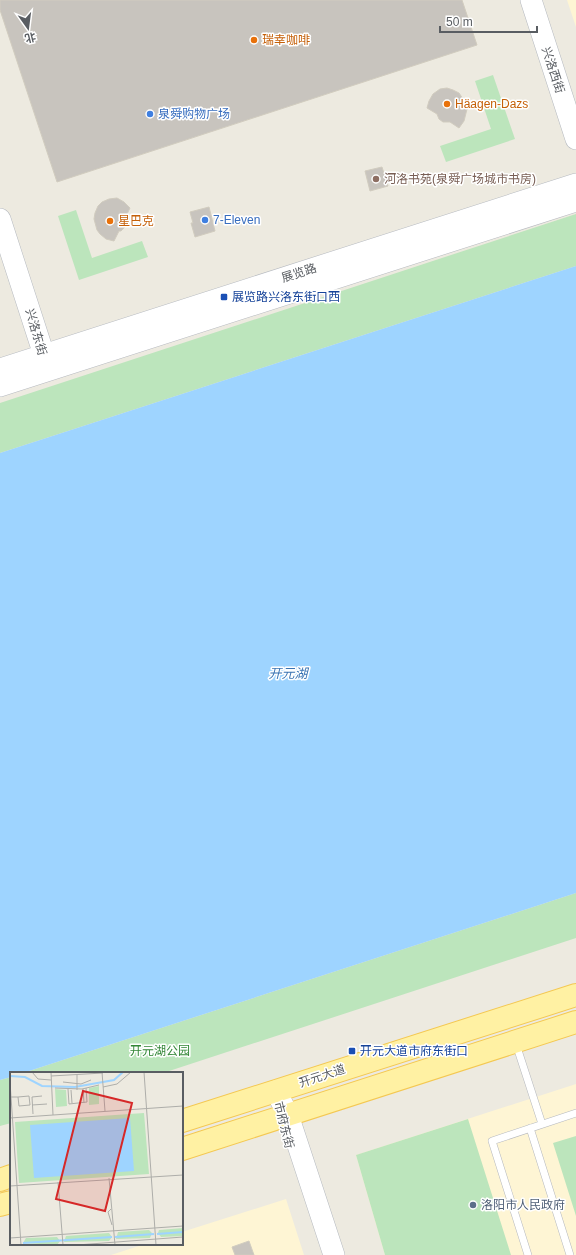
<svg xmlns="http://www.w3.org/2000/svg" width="576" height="1255" font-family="Helvetica,'Noto Sans SC',sans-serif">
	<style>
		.commercial { fill: #fef5d4 }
		.green { fill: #bce5bc }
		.water { fill: #9ed4ff }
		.building { fill: #c8c4be; stroke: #d1ccbf }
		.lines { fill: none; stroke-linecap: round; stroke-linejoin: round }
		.lane-casing { stroke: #b6b9be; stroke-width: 8 }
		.secondary-casing { stroke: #b6bac0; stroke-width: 22 }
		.primary-casing { stroke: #f4c852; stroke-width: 24 }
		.lane { stroke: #fff; stroke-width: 7 }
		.secondary { stroke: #fff; stroke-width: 21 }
		.primary { stroke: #fff1a3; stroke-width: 22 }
		.food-dot { fill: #e8710a; stroke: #fff; stroke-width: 1.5 }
		.shop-dot { fill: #3f7fe0; stroke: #fff; stroke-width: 1.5 }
		.education-dot { fill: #8d6e63; stroke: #fff; stroke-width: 1.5 }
		.transit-dot { fill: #1a4fb4; stroke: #fff; stroke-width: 1.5 }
		.service-dot { fill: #5c6f8a; stroke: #fff; stroke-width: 1.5 }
		.labels { text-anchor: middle; stroke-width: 3; stroke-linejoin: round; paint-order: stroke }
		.food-label { font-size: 12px; fill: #c56008; stroke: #fff; text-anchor: start }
		.street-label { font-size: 12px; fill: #595d62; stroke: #fff }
		.shop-label { font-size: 12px; fill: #366cbe; stroke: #fff; text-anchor: start }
		.education-label { font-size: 12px; fill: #785e54; stroke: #fff; text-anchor: start }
		.transit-label { font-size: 12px; fill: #164399; stroke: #fff; text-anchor: start }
		.park-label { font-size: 12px; fill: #338737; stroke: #fff }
		.service-label { font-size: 12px; fill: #4e5e75; stroke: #fff; text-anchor: start }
		.water-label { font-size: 13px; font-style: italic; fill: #3a74b3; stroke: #fff }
		.inset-river { fill: none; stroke: #9ed4ff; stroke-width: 2 }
		.inset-road { fill: none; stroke: #aeaeaa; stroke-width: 1 }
		.view { fill: #d62828; fill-opacity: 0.15; stroke: #d62828; stroke-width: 2 }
		.inset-edge { fill: none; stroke: #595d62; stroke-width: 2 }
	</style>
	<rect width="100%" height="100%" fill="#edeae0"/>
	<path class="commercial" d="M567 0H576V27Z
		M576 1084V1255H385L356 1155Z
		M286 1199 304 1255H111L145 1244H182V1232Z"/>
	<path class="green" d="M493 75 515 139 446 162 440 146 491 129 475 81Z
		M76 210 92 258 142 241 148 257 79 280 58 216Z
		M576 214V266L0 453V403Z
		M576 893V938L163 1073H23Z
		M11 1077V1123L0 1126V1080Z
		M468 1119 511 1255H385L356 1155Z
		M576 1136V1216L553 1143Z"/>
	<path class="water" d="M576 266V893L23 1073H11V1077L0 1080V453Z"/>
	<path class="building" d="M0 0H462L477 45 57 182 0 10Z
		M447 88 453 90 459 93 463 99 467 109 464 121 459 128 450 122H443L439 119 437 114 427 108 429 101 433 94 440 89Z
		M382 167 388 186 370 191 365 171Z
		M117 198 124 202 130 208 125 218 126 223 125 227 121 231H119L114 241 106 239 100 234 97 230 94 219 95 213 98 206 102 202 109 199Z
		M209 207 215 231 195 237 191 223H193L190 212Z
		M249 1241 254 1255H235L232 1247Z"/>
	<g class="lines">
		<g class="lane-casing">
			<path id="lane" d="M516 1044 542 1124
				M530 1128 570 1255
				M528 1255 492 1141 576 1113"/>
		</g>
		<g class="secondary-casing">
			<path id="secondary" d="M531 0 576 139
				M0 219 44 355V369
				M0 369 576 184
				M0 386 576 201
				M276 1091 288 1115 334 1255"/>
		</g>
		<g class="primary-casing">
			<path id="primary" d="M182 1121 576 995
				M182 1149 576 1022
				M0 1180 11 1176
				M0 1205 11 1202"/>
		</g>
		<use href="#lane" class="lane"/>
		<use href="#secondary" class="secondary"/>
		<use href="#primary" class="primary"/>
	</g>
	<g class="food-dot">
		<circle cx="254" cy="40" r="4"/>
		<circle cx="447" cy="104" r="4"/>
		<circle cx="110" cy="221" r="4"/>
	</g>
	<g class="shop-dot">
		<circle cx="150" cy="114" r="4"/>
		<circle cx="205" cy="220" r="4"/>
	</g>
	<circle class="education-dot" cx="376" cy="179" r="4"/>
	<g class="transit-dot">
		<rect x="220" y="293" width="8" height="8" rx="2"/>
		<rect x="348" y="1047" width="8" height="8" rx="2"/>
	</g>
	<circle class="service-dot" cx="473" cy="1205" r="4"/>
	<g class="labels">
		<g class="food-label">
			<text x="262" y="44">瑞幸咖啡</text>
			<text x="455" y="108">Häagen-Dazs</text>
			<text x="118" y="225">星巴克</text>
		</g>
		<g class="street-label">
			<text transform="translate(553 70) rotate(72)" y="4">兴洛西街</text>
			<text transform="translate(299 273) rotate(-18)" y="4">展览路</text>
			<text transform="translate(36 332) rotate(74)" y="4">兴洛东街</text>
			<text transform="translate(322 1076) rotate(-18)" y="4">开元大道</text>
			<text transform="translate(284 1125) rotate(76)" y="4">市府东街</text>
		</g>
		<g class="shop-label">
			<text x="158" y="118">泉舜购物广场</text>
			<text x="213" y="224">7-Eleven</text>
		</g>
		<g class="education-label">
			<text x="384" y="183">河洛书苑(泉舜广场城市书房)</text>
		</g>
		<g class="transit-label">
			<text x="232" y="301">展览路兴洛东街口西</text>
			<text x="360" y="1055">开元大道市府东街口</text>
		</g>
		<g class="park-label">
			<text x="160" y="1055">开元湖公园</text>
		</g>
		<g class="service-label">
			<text x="481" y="1209">洛阳市人民政府</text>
		</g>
		<g class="water-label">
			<text x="288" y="678">开元湖</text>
		</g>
	</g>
	<g transform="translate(10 1072)">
		<rect width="173" height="173" fill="#edeae0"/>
		<path d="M89 14V32L79 33V16ZM45 17 56 18 57 34 46 35ZM134 41 139 102 9 111 5 50ZM173 156V164L151 165 148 161 149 158ZM139 158 142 161 140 166 106 167 108 160ZM99 161 102 165 99 169 54 170 56 164ZM47 165 50 169 47 173 13 171 16 166Z" fill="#bce5bc"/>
		<path d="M120 46 124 99 24 106 20 53Z" fill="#9ed4ff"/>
		<path class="inset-river" d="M0 4 15 5 32 14 65 15 104 8 113 0M147 162 173 160M105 165 144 162M13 171 102 165"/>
		<path class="inset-road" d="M22 0 28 7 41 8M41 0 43 43M92 0 95 39M134 0 146 173M67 3V18M41 4 93 1M0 10 11 173M53 10 71 12 81 8M93 15 107 12 121 0M45 16 72 17 89 13M58 17 59 32 77 30 76 16M73 17 74 31M61 18 62 31M0 25H8L19 24 20 33 9 34 8 25M22 33 37 32M23 42 22 25 32 24M0 46 173 34M99 106 105 173M48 110 53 173M0 114 173 103M101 137 98 140 102 153M0 166 173 154M67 173 173 165"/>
		<path class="view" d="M73 19 122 31 95 139 46 127Z"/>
		<rect width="173" height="173" class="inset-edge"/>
	</g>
	<g transform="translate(28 28) rotate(166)" stroke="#ffffff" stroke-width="3" paint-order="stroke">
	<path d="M0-3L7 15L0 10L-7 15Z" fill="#595d62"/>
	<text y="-6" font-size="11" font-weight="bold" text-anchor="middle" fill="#595d62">北</text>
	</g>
	<path d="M440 26v6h97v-6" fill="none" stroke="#595d62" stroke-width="2"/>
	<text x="446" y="26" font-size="12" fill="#595d62" stroke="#ffffff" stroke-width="3" paint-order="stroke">50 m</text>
</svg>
